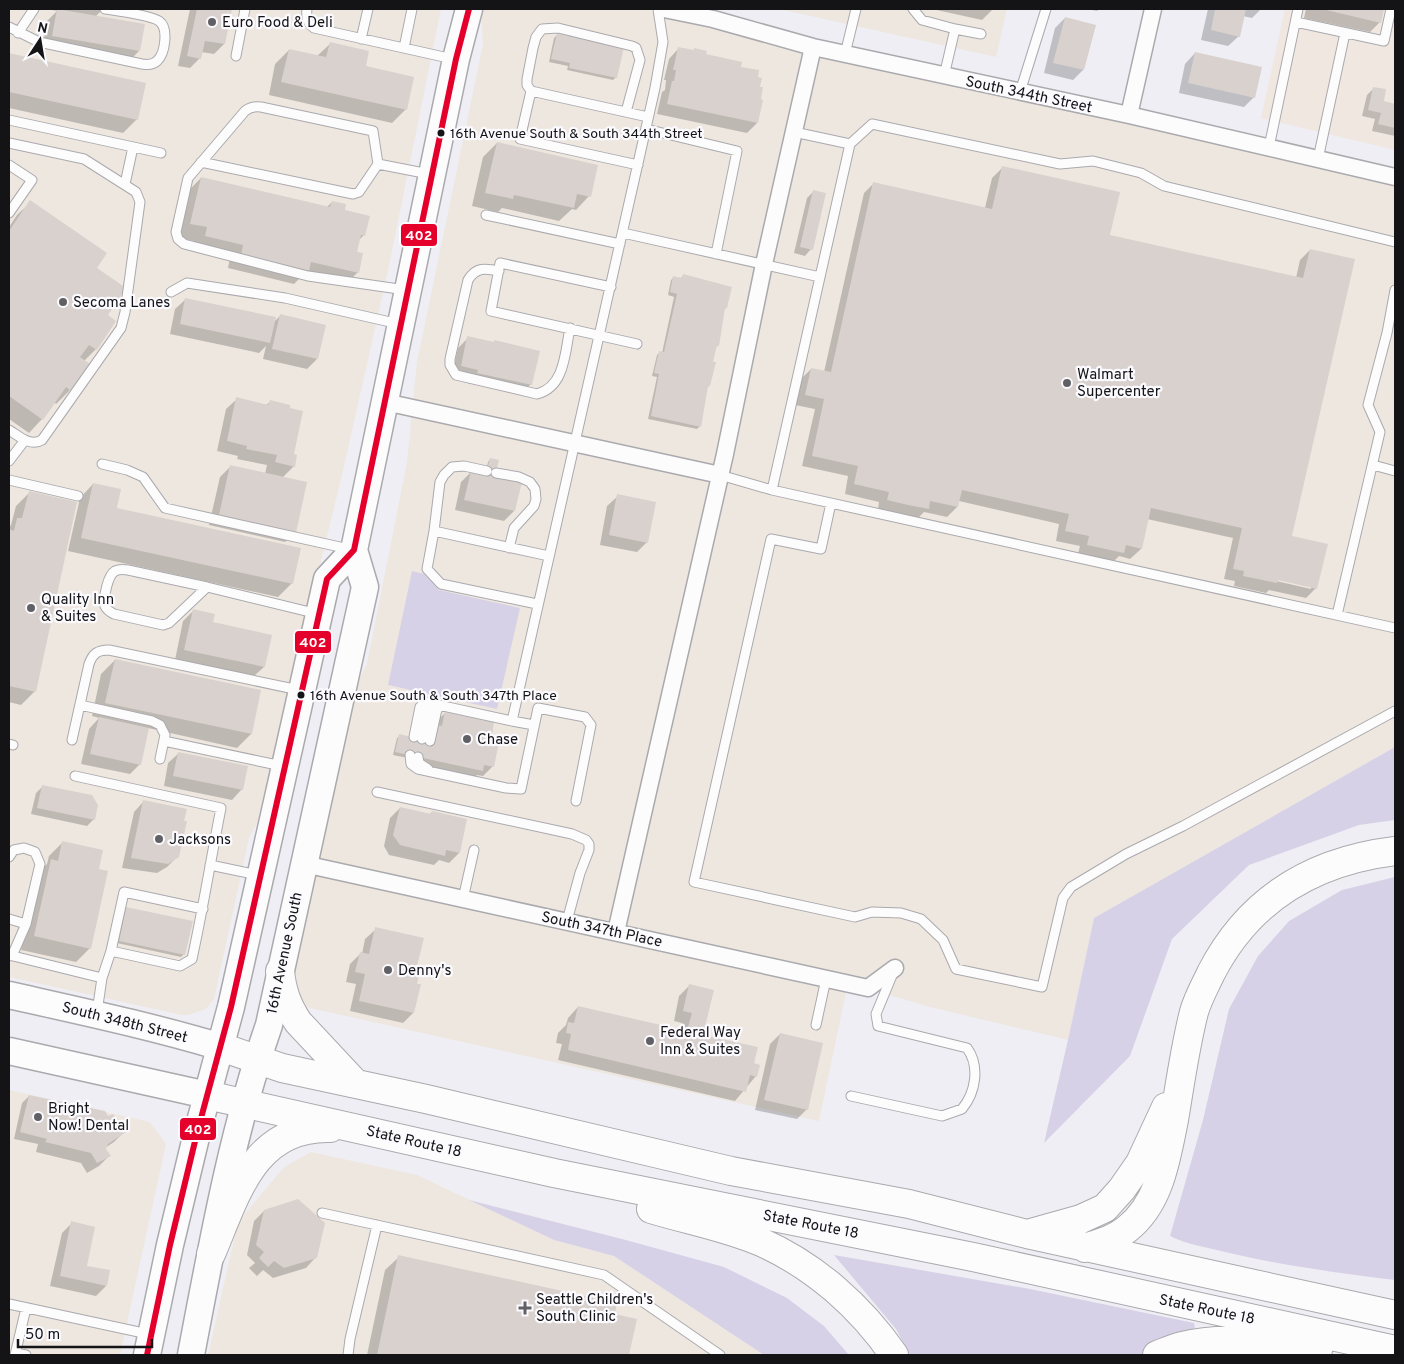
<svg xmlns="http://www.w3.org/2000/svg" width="1404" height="1364" font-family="Overpass,sans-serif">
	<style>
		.commercial { fill: #eee7df }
		.industrial { fill: #f0e7e0 }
		.green { fill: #d7d1e7 }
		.shadow { fill: #0003; fill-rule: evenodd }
		.building { fill: #d8d1cd }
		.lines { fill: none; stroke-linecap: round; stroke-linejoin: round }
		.lane-casing { stroke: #aaa9ad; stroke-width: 11 }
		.street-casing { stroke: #aaa9ad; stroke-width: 19 }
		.primary-casing { stroke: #aaa9ad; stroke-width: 29 }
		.highway-casing { stroke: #aaa9ad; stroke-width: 30 }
		.lane { stroke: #fdfcfd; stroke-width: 9 }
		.street { stroke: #fdfcfd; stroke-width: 16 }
		.primary { stroke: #fdfcfd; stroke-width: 26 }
		.highway { stroke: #fdfcfd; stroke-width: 28 }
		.bus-1-casing { stroke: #fbfafe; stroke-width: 10 }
		.bus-1 { stroke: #e4002b; stroke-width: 6 }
		.poi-dot { fill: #616064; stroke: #fbfafe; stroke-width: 2 }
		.bus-dot { fill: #141316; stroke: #fbfafe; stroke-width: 2 }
		.labels { text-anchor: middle; stroke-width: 4.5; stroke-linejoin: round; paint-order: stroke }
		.bus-label { font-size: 14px; fill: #141316; stroke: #fbfafe; text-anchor: start }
		.poi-label { font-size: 15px; fill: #141316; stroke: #fbfafe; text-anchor: start }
		.street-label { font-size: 15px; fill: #141316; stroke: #fbfafe }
		.line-badge { stroke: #fbfafe; stroke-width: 2 }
		.badge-label { font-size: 14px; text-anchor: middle; font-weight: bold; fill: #fff }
	</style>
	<rect width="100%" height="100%" fill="#efeef4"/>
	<path class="commercial" d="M9 9H441L388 271 342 475 305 626 265 808 249 838 214 999 206 1009 188 1015H182L9 977Z
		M481 9H640L713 19 1395 177V747L1094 918 1068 1040 930 1007 848 983 819 1121 301 1006 292 981 348 703 367 664 407 462 417 362 483 44Z
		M779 9H1007L996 57Z
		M9 1090 150 1122 166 1144 120 1355H9Z
		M311 1152 417 1175 554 1240 614 1256 764 1355H208L238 1222 284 1167Z"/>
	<path class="industrial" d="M1285 9H1395V150L1261 118Z"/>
	<path class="green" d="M412 571 424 574 439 590 520 608 497 709 388 685Z
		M1395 747V820L1359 825 1249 865 1172 939 1130 1056 1044 1143 1068 1040 1094 918Z
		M1395 877V1280C1337 1273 1278 1265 1221 1251 1204 1247 1186 1244 1170 1236L1203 1120 1229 1009 1258 956 1289 921 1342 890Z
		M469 1200 622 1239 724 1267 787 1298 824 1326 849 1355H764L614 1256 554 1240Z
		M834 1255 1030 1289 1194 1323 1195 1328 1153 1346 1140 1355H910L896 1329Z"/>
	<path class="shadow" d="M48 9H103L95 17 139 51 129 61 43 46 47 21 57 11Z
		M190 9H231L224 44 214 54 201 52 200 58 190 68 178 66Z
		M932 9H993L982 20Z
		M1087 9H1099L1097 11Z
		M1208 9H1261L1252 18 1243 16 1239 36 1228 46 1201 40Z
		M1306 9H1383L1380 22 1370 32 1304 18Z
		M1065 18 1083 70 1073 80 1044 73 1055 28Z
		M568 34 616 77 613 80 567 70 568 66 549 62 554 38 557 35 566 37Z
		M330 44 364 67 406 109 392 123 269 95 275 64 289 50 317 56Z
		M679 48 704 55 740 67 756 78 757 123 747 133 657 114 662 92 665 90 666 80H664L669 59Z
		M1195 53 1254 97 1244 107 1179 93 1185 64Z
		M9 55 144 84 137 119 123 133 9 108Z
		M1374 88 1382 102 1395 105V136L1372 131 1375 119 1362 116 1367 95Z
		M497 143 589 196 576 210 572 209 559 221 502 208 498 212 472 206 483 157Z
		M1002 168 1109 236 1296 278 1300 260 1310 250 1291 537 1316 588 1306 598 1269 590 1266 593 1234 586 1235 581 1224 579 1233 538 1147 519 1141 549 1130 559 1119 556 1113 562 1078 554 1080 546 1056 541 1059 524 959 501 957 507 947 517 924 512 917 519 878 510 879 502 845 494 848 476 802 466 815 409 795 405 801 379 811 369 824 372 864 193 874 183 985 208 992 178ZM1272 578 1311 586V589L1272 580Z
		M201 178 327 207 332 202 344 211 364 235 358 241 356 252 358 272 344 286 302 276 294 284 228 268 230 258 192 250 194 241 177 237 187 192Z
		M814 191 811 249 805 256 794 253 807 198Z
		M31 202 96 268V349L84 361 88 364 70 390 56 404 54 402 42 419 29 433 9 419V227L17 215Z
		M683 276 726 308 723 310 718 345 715 348 709 386 707 388 700 426 697 429 648 419 657 377 652 376 657 355 660 352 662 353 674 297 668 295 671 280 674 277 680 279Z
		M186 299 273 323 281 315 317 359 307 369 263 359 266 346 259 353 170 334 175 309Z
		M468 338 493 343 495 341 531 384 521 394 467 383 468 380 452 376 458 348Z
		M237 399 266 405 270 402 293 455 294 466 282 478 295 532 285 542 209 525 220 477 230 467 265 474 267 465 237 459 238 456 217 451 226 409Z
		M490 459 494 477 514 511 504 521 455 510 461 482 471 472 485 475 488 462Z
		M93 484 115 509 292 583 278 597 68 551 80 498Z
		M29 493 35 691 21 705 9 702V528L11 525 16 506Z
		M618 496 647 542 637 552 600 545 607 506Z
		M193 611 212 623 264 667 253 677 175 660 183 621Z
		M115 660 260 691 251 734 237 748 148 728 140 764 130 774 81 764 89 729 99 718 92 716 101 674Z
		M445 713 490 736 493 766 483 776 477 775 471 781 420 769 422 761 393 755 397 738 400 736 426 741 435 723Z
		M179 753 242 789 232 800 164 786 168 763Z
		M42 787 94 819 87 826 31 814 36 793Z
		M144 801 178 856 167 867 157 873 122 868 134 812Z
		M400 808 429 815 432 812 466 820 459 853 449 863 439 860 434 865 389 855 384 846 390 818Z
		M63 842 90 948 76 962 21 950 37 874 47 864 49 856Z
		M127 908 184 954 181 957 117 943 124 911Z
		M376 929 416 967V985H419L413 1013 403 1023 350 1011 356 984 346 982 350 964 360 954H362L365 939Z
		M690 985 702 1036 752 1064 756 1076 735 1101 558 1060 562 1044 556 1043 558 1033 566 1025 568 1018 578 1007 680 1031 682 1023 674 1021 679 996Z
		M780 1034 807 1109 797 1119 755 1110 770 1044Z
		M29 1096 124 1132 114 1142 105 1148 109 1156 99 1166 87 1173 81 1163 36 1152 38 1144 14 1139 22 1103Z
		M264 1211 316 1257 306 1268 273 1278 263 1270 257 1276 249 1268 255 1263 247 1255 254 1221Z
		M72 1223 86 1266 106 1286 96 1296 50 1286 62 1233Z
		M399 1257 635 1320 628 1355H367L385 1270Z"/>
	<path class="building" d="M57 9 145 24 140 51 52 36Z
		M197 9H232L225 44 205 41 201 59 187 56Z
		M1215 9H1246L1240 37 1211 30Z
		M1322 9H1384L1381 23Z
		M1065 17 1096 25 1084 70 1053 63Z
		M568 32 624 47 617 78 569 68 570 63 551 59 557 33 567 36Z
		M330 42 369 51 366 66 414 77 407 110 281 82 289 49 326 57Z
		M678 47 694 50V48L707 51 706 54 742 62 741 67 759 70 758 77 762 78 760 87H763L761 99 763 100 758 123 667 104 672 81H674L676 70H673Z
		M1195 52 1262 67 1255 98 1188 83Z
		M9 53 146 83 138 120 9 92Z
		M1373 87 1386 89 1384 101 1395 104V128L1378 124 1381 113 1368 110Z
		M497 142 598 165 591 197 577 194 574 208 514 195 513 199 485 193Z
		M1002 166 1120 192 1110 235 1303 278 1310 249 1355 259 1292 536 1328 544 1317 589 1278 580 1277 583 1243 576 1244 571 1233 569 1242 528 1151 508 1142 549 1126 545 1124 553 1087 545 1089 536 1065 531 1069 514 962 490 958 507 930 501 929 509 908 505 887 500 889 492 854 484 858 466 812 456 824 399 805 395 811 368 831 372 873 182 992 209Z
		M201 177 330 207 332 201 346 204 345 210 370 216 365 236 361 235 357 252 363 253 359 273 311 262 309 271 241 255 243 245 205 236 207 227 190 224Z
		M813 190 826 193 813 250 800 247Z
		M30 200 107 253 97 268 126 288 108 315 116 321 97 350 89 345 80 357 90 364 71 391 66 387 43 420 9 396V231Z
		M683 274 732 287 727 308H725L719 346 717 345 713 362H716L710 386H708L701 427 651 416 659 374 654 373 659 351 664 352 677 294 670 292 673 276 682 278Z
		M185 298 276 317 270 343 180 324Z
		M280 314 326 325 318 359 272 349Z
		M467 336 494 342V340L540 351 532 385 477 373 478 370 461 366Z
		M236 397 268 405 270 400 290 405V408L303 411 294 454 297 455 295 467 275 462 277 455 246 449 247 446 227 441Z
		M490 458 499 460 495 476 522 482 515 511 464 500 471 471 486 474Z
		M230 465 307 482 296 533 219 515Z
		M93 483 121 489 117 508 301 548 293 584 81 538Z
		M29 491 77 502 36 692 9 686V529L14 531 17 518H22Z
		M617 494 656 502 648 543 609 535Z
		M193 609 215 614 213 622 272 635 265 667 184 650Z
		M115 659 261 690 252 734 105 703Z
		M445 711 494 722 492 735 500 737 494 767 484 765 483 771 395 752 399 734 434 742 437 725 442 726Z
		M99 717 149 728 141 765 90 754Z
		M178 752 248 766 243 790 173 776Z
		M42 785 92 795 98 805 95 820 37 808Z
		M143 800 187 809 184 821H187L179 857 168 864 131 858Z
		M400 807 431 814 432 811 467 819 460 853 446 850 445 856 400 845 393 835Z
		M62 841 103 850 99 869 108 871 91 949 34 936 51 859 58 861Z
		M126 907 193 921 185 955 119 941Z
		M375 927 424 938 417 966 421 967 417 984H421L414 1013 359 1001 365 974 355 972 360 952 369 954Z
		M689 984 714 990 703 1035 758 1047 754 1063 760 1065 757 1077 750 1075 746 1092 568 1050 571 1034 566 1033 568 1022 574 1023 578 1006 687 1031 692 1013 683 1011Z
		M780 1033 823 1043 808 1110 764 1100Z
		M29 1095 105 1111 108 1116 113 1114 126 1132 108 1144 106 1149 111 1156 97 1163 91 1153 45 1142 47 1139 20 1132Z
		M298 1199 325 1223 317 1258 284 1268 274 1261 268 1267 259 1258 264 1252 256 1245 264 1210Z
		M71 1221 95 1227 87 1266 110 1270 107 1286 60 1276Z
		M398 1255 617 1303 615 1314 637 1319 629 1355H377Z"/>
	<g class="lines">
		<g class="lane-casing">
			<path id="lane" d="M307 9C306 17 307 24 314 28L453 59
				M913 9 922 20 955 29 944 76
				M1296 22 1384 41 1391 9
				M9 27 39 42 142 64C148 65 153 65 157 61 165 54 169 28 159 21 150 15 118 11 105 9
				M955 29 981 34
				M18 33 34 9
				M361 39 368 9
				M404 48 412 9
				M845 54 856 9
				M236 56 245 9
				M531 91 527 85V79L533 48 536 37 542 29 558 28 632 46 636 48 640 60 626 112
				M1020 92 1046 9
				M9 120 161 153
				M646 129 737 151 716 254
				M794 132 850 144
				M9 143 84 159 136 192 140 202 125 312 121 328 42 440C30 447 19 436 9 430
				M1269 147 1298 9
				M1318 159 1345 33
				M201 162 353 194 359 192 378 164 373 131 261 107C254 106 250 107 245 111L188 178 176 232 178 239 184 244 308 276 406 290
				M378 164 429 174
				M9 165 32 180 9 213
				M638 165 520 139 531 91 648 117
				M125 184 133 147
				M486 215 620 244
				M623 233 820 277
				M499 271C485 268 476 267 468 280L450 359V365L456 375 537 394C565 387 565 352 570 328
				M611 287 500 263 491 311 637 344
				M171 292 187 283 285 298 399 324
				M9 461 25 440
				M102 464 127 470 143 477 165 508 349 549
				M1373 465 1395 471
				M496 473 519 477 530 482 535 489 536 499 534 506 514 528 509 548
				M720 475 772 490 1395 628
				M9 480 78 496
				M772 490 850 144 872 124 1060 164 1093 161 1141 173 1164 186 1395 242
				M831 503 821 549 771 539 694 882 855 917 872 912 901 913 921 919 943 940 956 969 1042 987 1063 898 1071 887 1126 854 1183 826 1395 711
				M434 531 440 482 444 475 452 467 464 466 487 471
				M207 587 169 623 163 625 114 614C110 612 107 610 105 606 103 597 108 575 115 571 119 569 123 569 128 570L207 587 318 614
				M537 604 441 584 427 569 434 531 549 556
				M1337 615 1380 432 1368 405 1387 333 1395 290
				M80 705 152 721 160 725 165 735 160 759
				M534 725 512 721 655 88 663 42 658 9
				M414 737 420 707 425 702 437 705
				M422 739 428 710 434 704 512 721
				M72 740 89 664C93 653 98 650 109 650L299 690
				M164 741 282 766
				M430 741 437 709 442 706
				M9 744 13 745
				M410 755 411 764 418 769 506 788 521 789 538 708 585 717 591 725 576 801
				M418 757 419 763 428 769
				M75 776 221 808C211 858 203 909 192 959L180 966 111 951 102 978
				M377 792 572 834 586 840 589 844V850L580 873 567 921
				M9 857 14 850 24 848 35 852 40 864 26 924 12 956
				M210 865 258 875
				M463 899 474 850
				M9 919 26 924
				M111 951 124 892 203 909
				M9 955 102 978 97 1012
				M816 1025 826 979
				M851 1096 942 1116 962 1109C976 1092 980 1066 967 1048L878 1026 876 1014 893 973
				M322 1213 604 1275 720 1355
				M9 1304 148 1334
				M16 1353 26 1355
				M15 1355 26 1308
				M348 1355 350 1339 377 1225"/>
		</g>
		<g class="street-casing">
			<path id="street" d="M664 9 713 19 813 47 1129 115 1395 177
				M1129 115 1153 9
				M385 402 720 475
				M304 864 868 988 895 968
				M616 932 725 454 764 264 813 47"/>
		</g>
		<g class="primary-casing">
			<path id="primary" d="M9 995C80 1011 151 1026 221 1047
				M9 1051 207 1095
				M147 1355 170 1245 197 1133 231 1007 327 579 354 550
				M191 1355C212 1245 232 1132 269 1025L365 587 354 550 456 59 469 9"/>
		</g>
		<g class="highway-casing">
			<path id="highway" d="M280 971C282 991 287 1005 298 1022L356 1084
				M221 1047 282 1068 426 1099 731 1171 909 1204 1027 1234 1395 1315
				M207 1095 554 1173 973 1257 1395 1350
				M651 1209C687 1220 726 1227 761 1242 815 1266 861 1307 894 1355
				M1031 1233 1081 1219 1105 1208 1122 1189 1140 1163 1166 1107
				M1085 1248C1100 1243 1115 1239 1127 1229 1160 1203 1166 1159 1174 1120 1180 1084 1185 1047 1194 1012 1198 998 1205 986 1211 973 1249 899 1313 861 1395 851
				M211 1254C236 1196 253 1126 330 1128
				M1157 1355C1165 1352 1174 1348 1182 1346 1227 1335 1273 1344 1318 1350"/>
		</g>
		<use href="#lane" class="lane"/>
		<use href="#street" class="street"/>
		<use href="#primary" class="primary"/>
		<use href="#highway" class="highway"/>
		<g class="bus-1-casing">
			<path id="bus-1" d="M147 1355 170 1245 197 1133 231 1007 327 579 354 550 456 59 469 9"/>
		</g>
		<use href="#bus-1" class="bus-1"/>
	</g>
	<g class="poi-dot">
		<circle cx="212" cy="22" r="5"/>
		<circle cx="63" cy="302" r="5"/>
		<circle cx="1067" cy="383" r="5"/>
		<circle cx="31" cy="608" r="5"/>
		<circle cx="467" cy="739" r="5"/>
		<circle cx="159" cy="839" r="5"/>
		<circle cx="388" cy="970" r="5"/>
		<circle cx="650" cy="1041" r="5"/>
		<circle cx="38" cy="1117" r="5"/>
		<path d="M522.5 1300.5h5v5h5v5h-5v5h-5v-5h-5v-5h5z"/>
	</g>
	<g class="bus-dot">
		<circle cx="441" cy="133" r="4.5"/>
		<circle cx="301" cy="695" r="4.5"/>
	</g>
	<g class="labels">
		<g class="bus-label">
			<text x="450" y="138">16th Avenue South &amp; South 344th Street</text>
			<text x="310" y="700">16th Avenue South &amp; South 347th Place</text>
		</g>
		<g class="poi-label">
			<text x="222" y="27">Euro Food &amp; Deli</text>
			<text x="73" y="307">Secoma Lanes</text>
			<text x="1077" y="379">Walmart<tspan x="1077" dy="17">Supercenter</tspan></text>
			<text x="41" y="604">Quality Inn<tspan x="41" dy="17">&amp; Suites</tspan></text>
			<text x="477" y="744">Chase</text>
			<text x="169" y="844">Jacksons</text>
			<text x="398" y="975">Denny's</text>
			<text x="660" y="1037">Federal Way<tspan x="660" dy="17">Inn &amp; Suites</tspan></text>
			<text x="48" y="1113">Bright<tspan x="48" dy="17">Now! Dental</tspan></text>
			<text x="536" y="1304">Seattle Children's<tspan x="536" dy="17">South Clinic</tspan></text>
		</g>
		<g class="street-label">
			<text transform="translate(1029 94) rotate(12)" y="5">South 344th Street</text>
			<text transform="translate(602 929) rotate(12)" y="5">South 347th Place</text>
			<text transform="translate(284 953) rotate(-78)" y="5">16th Avenue South</text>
			<text transform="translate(125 1022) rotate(14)" y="5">South 348th Street</text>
			<text transform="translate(414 1141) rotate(13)" y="5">State Route 18</text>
			<text transform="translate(811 1224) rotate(11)" y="5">State Route 18</text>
			<text transform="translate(1207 1309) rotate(12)" y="5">State Route 18</text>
		</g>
	</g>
	<g class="line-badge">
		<rect x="400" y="223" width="38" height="24" rx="5" fill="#e4002b"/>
		<rect x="294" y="630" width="38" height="24" rx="5" fill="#e4002b"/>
		<rect x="179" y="1117" width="38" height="24" rx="5" fill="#e4002b"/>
	</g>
	<g class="badge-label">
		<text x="419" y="240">402</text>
		<text x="313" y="647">402</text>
		<text x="198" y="1134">402</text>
	</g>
	<rect width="1404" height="1364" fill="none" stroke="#141316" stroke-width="20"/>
	<g transform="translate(40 40) rotate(12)" stroke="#fbfafe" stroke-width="4" paint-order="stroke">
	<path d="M0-4L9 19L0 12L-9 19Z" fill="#141316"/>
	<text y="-8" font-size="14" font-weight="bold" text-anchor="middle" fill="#141316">N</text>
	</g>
	<path d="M18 1339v8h134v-8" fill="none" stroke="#141316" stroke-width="2.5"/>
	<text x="25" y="1339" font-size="15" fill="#141316" stroke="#fbfafe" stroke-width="4" paint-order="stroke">50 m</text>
</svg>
